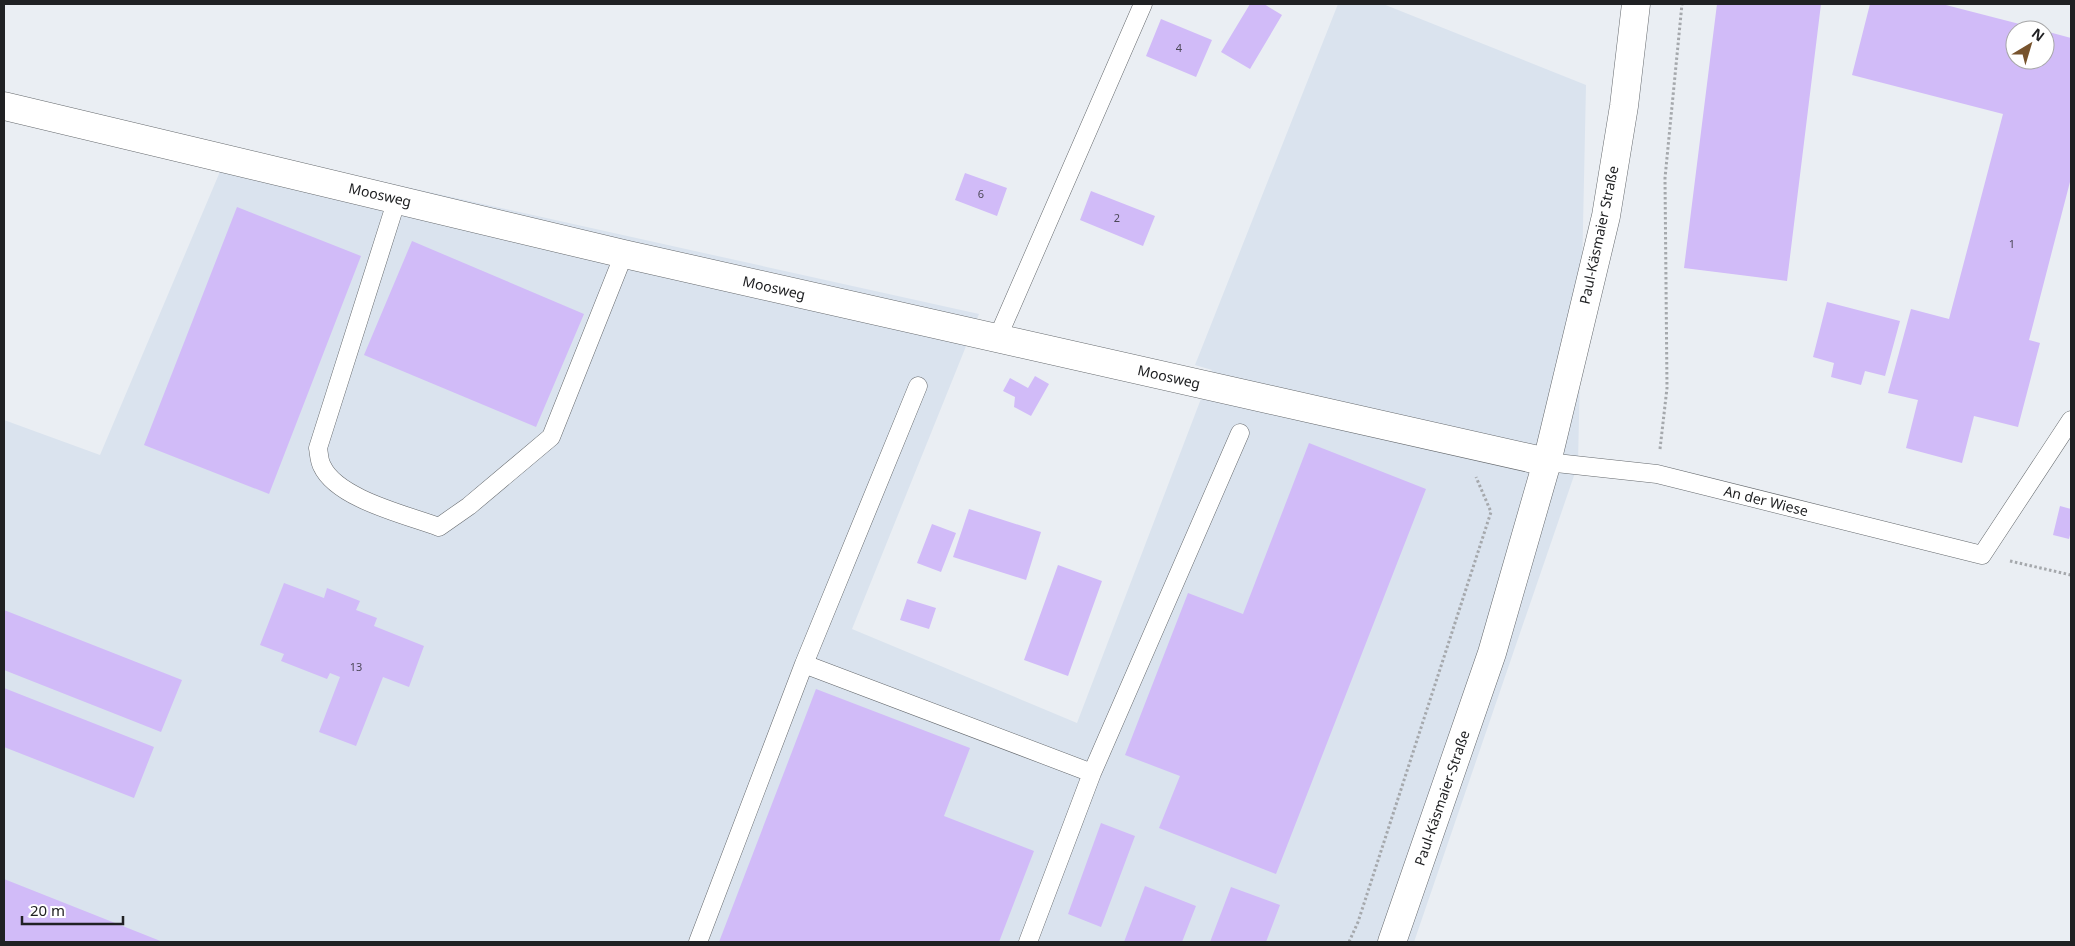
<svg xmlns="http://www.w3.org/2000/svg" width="2075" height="946" font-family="'Noto Sans',sans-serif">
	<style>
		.built { fill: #dae3ee }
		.building { fill: #d1bbf8 }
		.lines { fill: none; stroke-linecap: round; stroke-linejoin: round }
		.lane-casing { stroke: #65696d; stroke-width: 19 }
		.street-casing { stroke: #65696d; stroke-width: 29 }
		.secondary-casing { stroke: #65696d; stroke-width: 29 }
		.path { stroke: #a5a8ac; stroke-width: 3; stroke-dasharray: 2.5 2.5; stroke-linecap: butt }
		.lane { stroke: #fff; stroke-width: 18 }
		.street { stroke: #fff; stroke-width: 28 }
		.secondary { stroke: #fff; stroke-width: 28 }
		.labels { text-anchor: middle; stroke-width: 5; stroke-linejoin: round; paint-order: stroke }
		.number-label { font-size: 11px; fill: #4c4858 }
		.street-label { font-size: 14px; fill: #202123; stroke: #fff }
	</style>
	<rect width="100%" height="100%" fill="#eaeef3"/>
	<path class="built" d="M1338 4H1383L1586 85 1578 464 1414 942H4V420L100 455 230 148 979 314 852 629 1077 723 1212 370 1195 365Z"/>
	<path class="building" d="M1250 4H1264L1282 15 1250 69 1221 52Z
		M1717 4H1821L1787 281 1684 268Z
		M1870 4H1942L2039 29 2015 30V60H2045V31L2071 38V178L2029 340 2040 343 2018 427 1974 416 1962 463 1906 448 1918 400 1888 393 1911 309 1949 319 2003 114 1852 75Z
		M1161 19 1212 40 1196 77 1146 56Z
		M965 173 1007 188 997 216 955 200Z
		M1091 191 1155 216 1143 246 1080 220Z
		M237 207 361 256 269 494 144 445Z
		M412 241 584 314 536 427 364 355Z
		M1827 302 1900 321 1885 376 1865 371 1861 385 1831 377 1834 363 1813 357Z
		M1035 376 1049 384 1031 416 1014 407 1015 397 1003 391 1010 378 1028 388Z
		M1309 443 1426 489 1276 874 1159 828 1180 776 1125 755 1188 593 1243 614Z
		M2060 506 2071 509V531L2069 539 2053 535Z
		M969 509 1041 532 1026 580 953 557Z
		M932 524 956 533 941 572 917 563Z
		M1058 565 1102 581 1068 676 1024 660Z
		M284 583 324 598 327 588 360 601 356 610 377 618 374 626 424 646 409 687 383 677 356 746 319 732 340 677 330 673 327 679 281 661 284 654 260 645Z
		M907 599 936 608 929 629 900 620Z
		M4 610 182 680 161 732 4 670Z
		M4 688 154 747 134 798 4 747Z
		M816 689 970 748 944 816 1034 851 999 942H719Z
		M1101 823 1135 836 1101 927 1068 914Z
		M4 879 163 942H4Z
		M1145 886 1196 906 1182 942H1124Z
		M1231 887 1280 905 1266 942H1210Z"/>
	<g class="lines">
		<g class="lane-casing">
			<path id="lane" d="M397 199 318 448C319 453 319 461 322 466 337 499 407 515 439 527L469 506 551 437 624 254
				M997 339 1143 4
				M1547 462 1657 474 1982 555 2071 420
				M804 664 918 386
				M1092 773 1240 433
				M698 942 804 664 1092 773 1028 942"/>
		</g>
		<g class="street-casing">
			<path id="street" d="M4 106 624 254 1547 462"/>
		</g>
		<g class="secondary-casing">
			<path id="secondary" d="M1392 942 1492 653 1547 462 1606 216 1624 106 1636 4"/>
		</g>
		<path class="path" d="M1660 449 1667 388 1665 178 1682 4
			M2010 561 2071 575
			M1349 942 1358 922 1491 512 1476 477"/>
		<use href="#lane" class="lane"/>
		<use href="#street" class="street"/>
		<use href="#secondary" class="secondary"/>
	</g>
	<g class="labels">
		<g class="number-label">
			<text x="1179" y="52">4</text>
			<text x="981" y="198">6</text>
			<text x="1117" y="222">2</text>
			<text x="2012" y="248">1</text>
			<text x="356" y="671">13</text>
		</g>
		<g class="street-label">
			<text transform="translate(380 195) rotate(13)" y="5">Moosweg</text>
			<text transform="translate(1599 235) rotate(-78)" y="5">Paul-Käsmaier Straße</text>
			<text transform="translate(774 288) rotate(13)" y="5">Moosweg</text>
			<text transform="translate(1169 377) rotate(13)" y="5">Moosweg</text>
			<text transform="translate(1766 501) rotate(14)" y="5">An der Wiese</text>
			<text transform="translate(1442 798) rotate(-71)" y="5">Paul-Käsmaier-Straße</text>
		</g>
	</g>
	<rect width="2075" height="946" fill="none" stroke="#202123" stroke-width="10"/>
	<g transform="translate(2030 45) rotate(38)"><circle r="24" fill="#ffffff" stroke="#a6a6a7"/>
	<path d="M0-4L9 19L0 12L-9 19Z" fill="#77532d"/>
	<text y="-8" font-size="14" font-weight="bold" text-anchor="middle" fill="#202123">N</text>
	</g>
	<path d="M22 916v8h101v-8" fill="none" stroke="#202123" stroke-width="2.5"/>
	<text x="30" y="916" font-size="15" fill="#202123" stroke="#ffffff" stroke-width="4" paint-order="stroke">20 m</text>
</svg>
